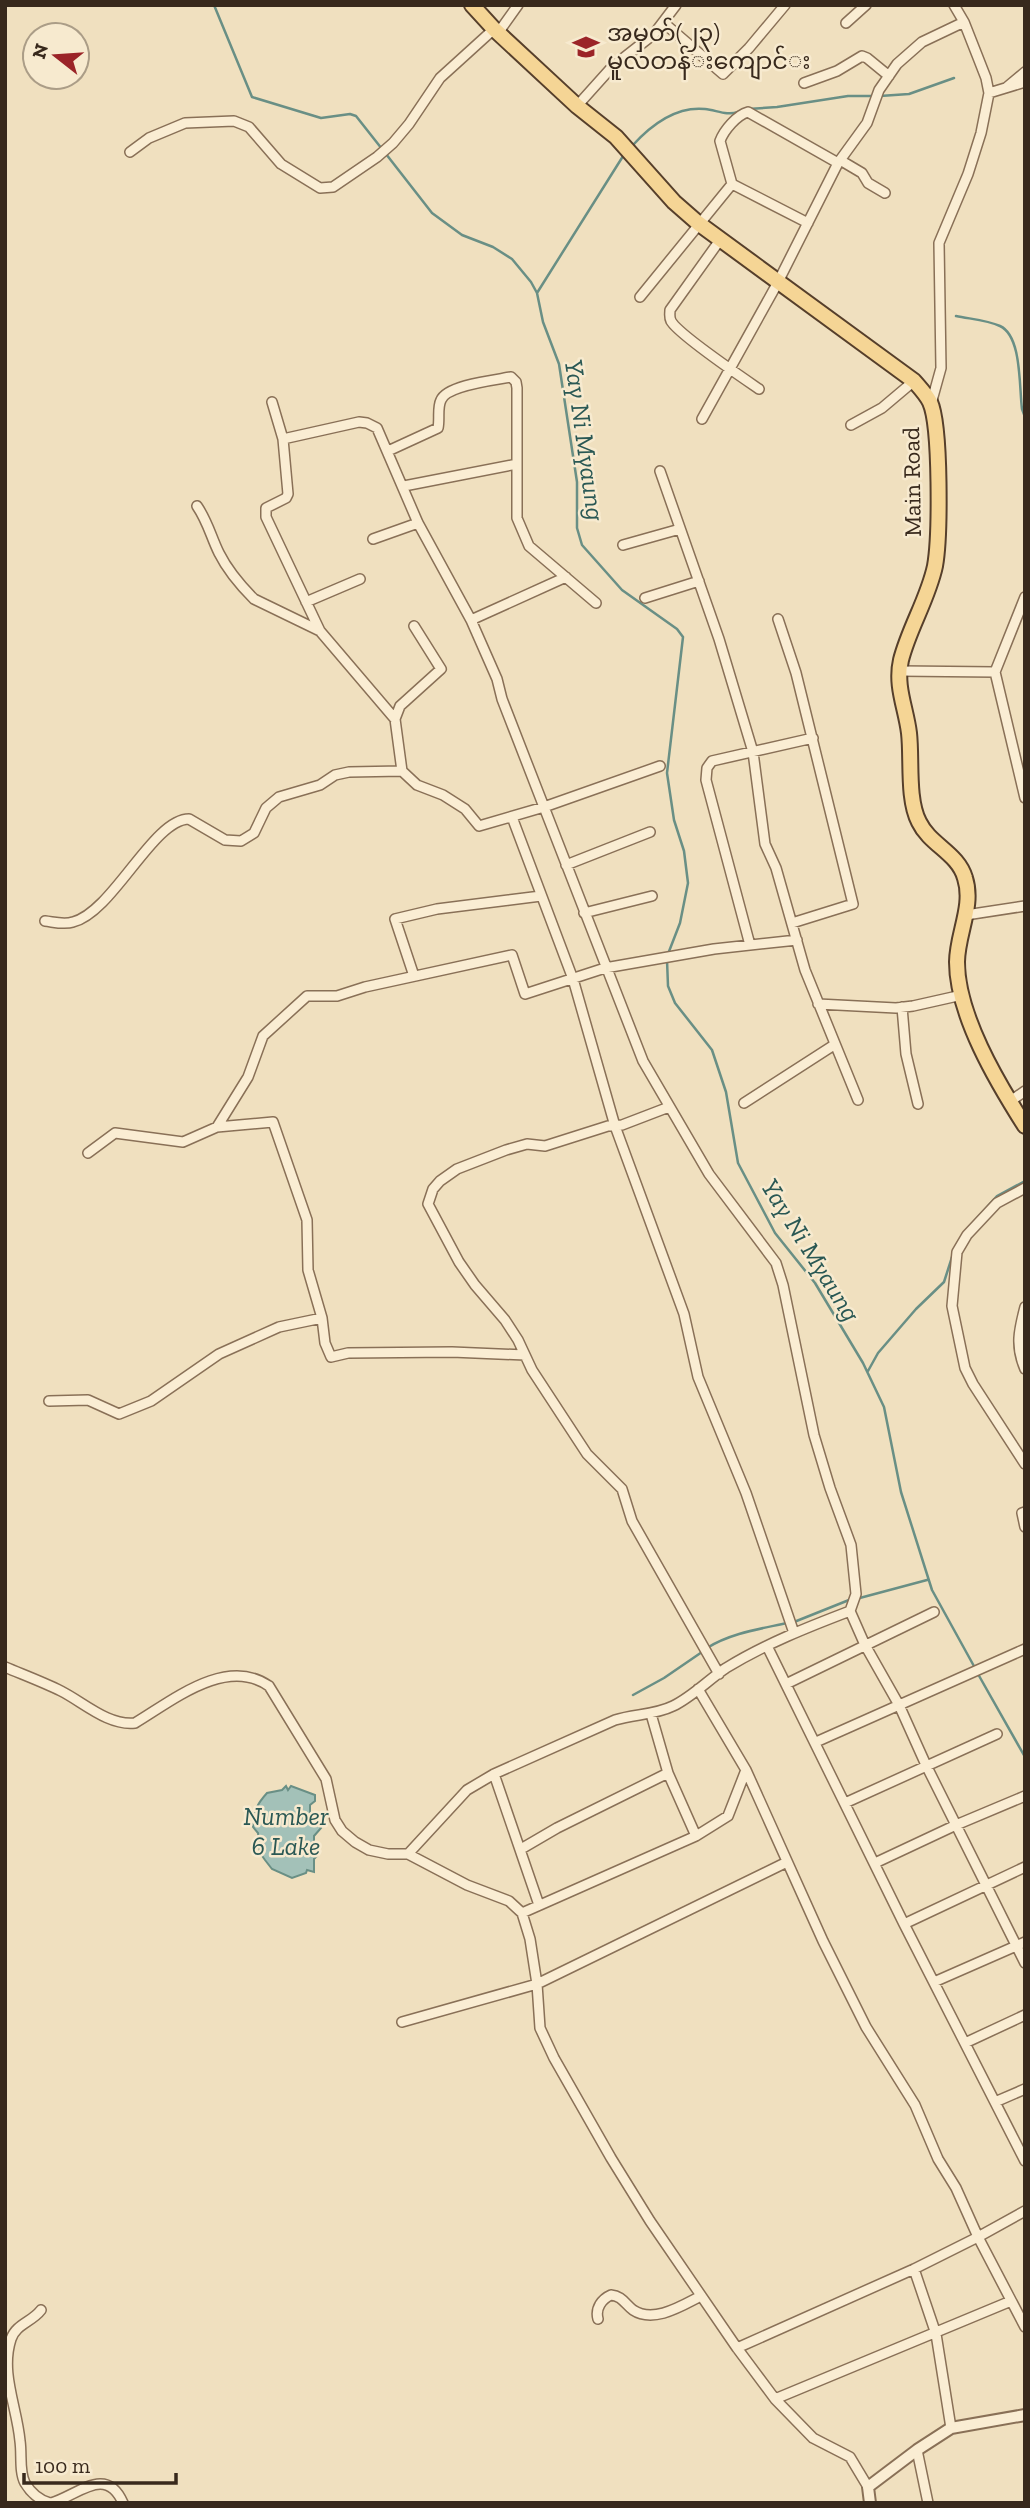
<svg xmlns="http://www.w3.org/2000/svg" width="1030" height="2508" font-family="'Zilla Slab','Noto Sans Myanmar',serif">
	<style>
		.water { fill: #a3c1b8; stroke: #698f85; stroke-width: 2 }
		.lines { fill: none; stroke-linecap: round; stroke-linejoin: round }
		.stream { stroke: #698f85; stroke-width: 2.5 }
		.minor-casing { stroke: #897057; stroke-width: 12 }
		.tertiary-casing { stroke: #897057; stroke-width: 14 }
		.primary-casing { stroke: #563f2b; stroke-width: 18 }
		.minor { stroke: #faedd3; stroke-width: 9 }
		.tertiary { stroke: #faedd3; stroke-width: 10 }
		.primary { stroke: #f5d595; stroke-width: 14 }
		.labels { text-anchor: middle; stroke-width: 5; stroke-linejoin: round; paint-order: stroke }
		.poi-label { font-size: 24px; fill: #38291c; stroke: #f7eacf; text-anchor: start }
		.street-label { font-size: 24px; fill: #38291c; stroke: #f7eacf }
		.water-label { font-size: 26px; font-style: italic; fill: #2a5854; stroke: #f7eacf }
	</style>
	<rect width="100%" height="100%" fill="#f0e0bf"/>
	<path class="water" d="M286 1786 288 1790 291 1786 315 1795V1801L310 1805V1817L321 1828 314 1836V1847L316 1849 314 1853 317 1856 314 1859V1872L307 1870 306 1873 292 1878 272 1869 265 1860 260 1853 258 1833 253 1827C253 1812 257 1804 267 1793L282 1790Z"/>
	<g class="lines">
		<path class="stream" d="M214 5 252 97 321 118 350 114 356 116 382 149
			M880 96 909 94 954 78
			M748 109 777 107 848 96H873
			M632 146C650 126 676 106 705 109 716 110 727 116 738 112
			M386 154 432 213 462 235 493 247 512 259 531 282 537 293 543 322 559 364 577 482V528L582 545 622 590 677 629 683 637 667 773 674 820 684 851 688 883 680 923 668 954
			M537 293 625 153
			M956 316C970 319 987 320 1000 326 1022 336 1019 387 1022 409L1025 417
			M667 960 668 986 675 1003 712 1050 726 1092 738 1163 775 1233 815 1283 863 1363 884 1407 901 1492 932 1590 975 1668
			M969 1227 997 1196 1025 1181
			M868 1371 878 1353 916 1309 944 1282 953 1254
			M856 1599 927 1580
			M794 1622 849 1600
			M707 1648C731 1633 760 1629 787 1623
			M978 1674 1025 1757
			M633 1695 664 1678 702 1652"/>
		<g class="minor-casing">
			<path id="minor" d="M664 23 723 74 749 48 785 5
				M846 23 866 5
				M498 33 518 5
				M804 83 837 71 862 56 867 58 889 76
				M1007 87 1025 72
				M989 93 1025 82
				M577 106 612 67 654 34 676 5
				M130 152 149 138 185 123 234 121 249 127 281 164 320 188 333 187 377 157 393 143 409 124 440 78 494 29
				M840 160 862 173 868 183 885 193
				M732 184 720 141C724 130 737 115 748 112L838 163
				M732 184 808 223
				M720 240 670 310C670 314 669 317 671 321 678 334 743 378 759 389
				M640 297 732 184
				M272 402 283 439 288 494 286 498 266 508V517L320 631 395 719
				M931 404 941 368 939 243 968 174 981 133 989 93 986 78 977 55 964 22 954 5
				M702 419 777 284 838 163 867 123 879 90 897 64 922 42 964 22
				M851 425 882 408 914 381
				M283 439 359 422 367 423 377 428 418 523 471 620 497 679 502 699 544 807 643 1061 709 1174 776 1263 783 1285 814 1435 830 1488 851 1545 856 1594 850 1611C808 1627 765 1644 726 1668 708 1680 692 1697 673 1706 655 1715 634 1714 615 1720L494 1774 467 1790 408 1854
				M388 451 438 428C440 419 437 408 441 400 447 385 495 380 511 377L516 382 517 388V464
				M660 471 719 639 753 752 765 844 776 868 805 970 858 1100
				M404 486 517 464V518L529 546 596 603
				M197 506C208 522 211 537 219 553 227 569 241 586 254 599L320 631
				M373 539 418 523
				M623 545 680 529
				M1025 597 995 672 1025 798
				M645 598 699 581
				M306 602 360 579
				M778 619 796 673 853 904 792 923
				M471 620 566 577
				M414 626 441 669 400 706 395 719 402 771 417 785 443 795 465 809 479 826 544 807 660 766
				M900 671 995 672
				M512 817 573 979 615 1126 684 1314 698 1377 746 1493 794 1633
				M566 865 650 832
				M584 913 652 896
				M966 915 1025 906
				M45 921C54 922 64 925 73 922 113 912 153 819 189 819L225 840 241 841 254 833 266 808 279 797 320 785 335 775 349 772 402 771
				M750 945 706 780 707 768 712 761 813 738
				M414 976 395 919 437 909 541 896
				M818 1004 896 1008 913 1006 962 995
				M902 1007 906 1054 918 1104
				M1009 1102 1025 1091
				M744 1103 834 1045
				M669 1107 622 1125 608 1126 545 1146 527 1144 506 1150 457 1169 440 1181 433 1189 428 1204 459 1262 475 1285 505 1320 518 1340 532 1370 587 1454 622 1489 632 1521 719 1674
				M217 1127 248 1077 263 1036 307 996H337L365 987 512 955 525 994 605 968 714 949 797 940
				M88 1153 115 1133 183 1142 217 1127 273 1122 307 1220 308 1270 322 1318
				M1025 1188 997 1203 967 1235 957 1252 952 1306 965 1368 973 1384 1025 1464
				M1025 1307C1019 1330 1015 1346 1025 1369
				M49 1401 88 1400 119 1414 151 1401 219 1354 279 1327 322 1318 325 1343 331 1357 348 1353 452 1352 525 1355
				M1025 1512 1022 1513 1025 1527
				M850 1611 865 1645 899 1705 926 1765 1025 1963
				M767 1646 904 1924 1025 2161
				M5 1667C24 1675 43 1682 61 1691 83 1702 108 1726 135 1723 172 1701 226 1656 269 1686L326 1779 335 1820 342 1831 355 1842 369 1850 388 1854H408L467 1885 509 1901 522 1913 530 1939 537 1984 540 2028 554 2058 611 2158 650 2221 737 2348 775 2399 813 2438 850 2457 868 2487
				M786 1684 934 1612
				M698 1689 746 1770 823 1941 866 2027 915 2105 938 2159 956 2188 978 2237 1025 2327
				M816 1742 1025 1649
				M668 1773 696 1836
				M494 1774 539 1905
				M845 1803 997 1734
				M521 1849 557 1828 668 1773 651 1714
				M875 1863 956 1825 1025 1796
				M522 1913 696 1836 728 1816 746 1770
				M904 1924 1025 1867
				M934 1982 1025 1942
				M402 2022 537 1984 787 1862
				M965 2043 1025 2015
				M995 2102 1025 2089
				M914 2269 936 2334 951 2428
				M41 2310C32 2322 16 2324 11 2339 0 2373 17 2407 20 2441 22 2454 19 2472 25 2483 31 2493 39 2500 50 2503
				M598 2319C595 2308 602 2299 611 2295 622 2296 625 2304 633 2310 654 2324 683 2305 701 2296
				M737 2348 914 2269 978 2237 1025 2211
				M775 2399 1011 2301
				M917 2450 928 2503
				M51 2503C77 2496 106 2464 123 2503"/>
		</g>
		<g class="tertiary-casing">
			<path id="tertiary" d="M870 2503 868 2487 917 2450 951 2428 1025 2415"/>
		</g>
		<g class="primary-casing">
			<path id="primary" d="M472 5 494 29 577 106 616 137 674 202 698 223 914 381C920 388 926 394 930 402 941 426 940 538 935 566 928 599 909 628 901 660 895 686 906 708 909 733 912 759 907 799 919 822 930 845 958 853 965 878 974 906 957 934 957 962 957 1015 997 1082 1025 1126"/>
		</g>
		<use href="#minor" class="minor"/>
		<use href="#tertiary" class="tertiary"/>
		<use href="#primary" class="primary"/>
	</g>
	<defs>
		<g id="school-bare" transform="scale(2.1)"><path d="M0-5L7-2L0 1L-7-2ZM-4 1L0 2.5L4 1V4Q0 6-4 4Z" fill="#9b2428" stroke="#f7eacf" stroke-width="2.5" paint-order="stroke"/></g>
	</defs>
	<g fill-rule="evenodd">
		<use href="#school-bare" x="586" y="47"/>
	</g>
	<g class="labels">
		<g class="poi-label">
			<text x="607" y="41">အမှတ်(၂၃)<tspan x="607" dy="28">မူလတန်‌း‌ကျောင်‌း</tspan></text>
		</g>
		<g class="street-label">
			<text transform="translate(912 482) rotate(-91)" y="8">Main Road</text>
		</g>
		<g class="water-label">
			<text transform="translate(585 440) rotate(82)" y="9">Yay Ni Myaung</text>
			<text transform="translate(811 1250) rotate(58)" y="9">Yay Ni Myaung</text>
			<text x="286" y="1825">Number<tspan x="286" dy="30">6 Lake</tspan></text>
		</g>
	</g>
	<rect width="1030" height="2508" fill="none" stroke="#38291c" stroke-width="14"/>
	<g transform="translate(56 56) rotate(287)"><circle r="33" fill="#f7eacf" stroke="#ab9d87" stroke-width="2"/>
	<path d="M0-5L12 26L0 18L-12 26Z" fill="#9b2428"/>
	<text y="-10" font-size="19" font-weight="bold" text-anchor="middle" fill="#38291c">N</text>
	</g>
	<path d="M24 2473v10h152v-10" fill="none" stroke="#38291c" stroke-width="3.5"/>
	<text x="35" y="2473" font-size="21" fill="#38291c" stroke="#f7eacf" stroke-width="5" paint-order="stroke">100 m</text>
</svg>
